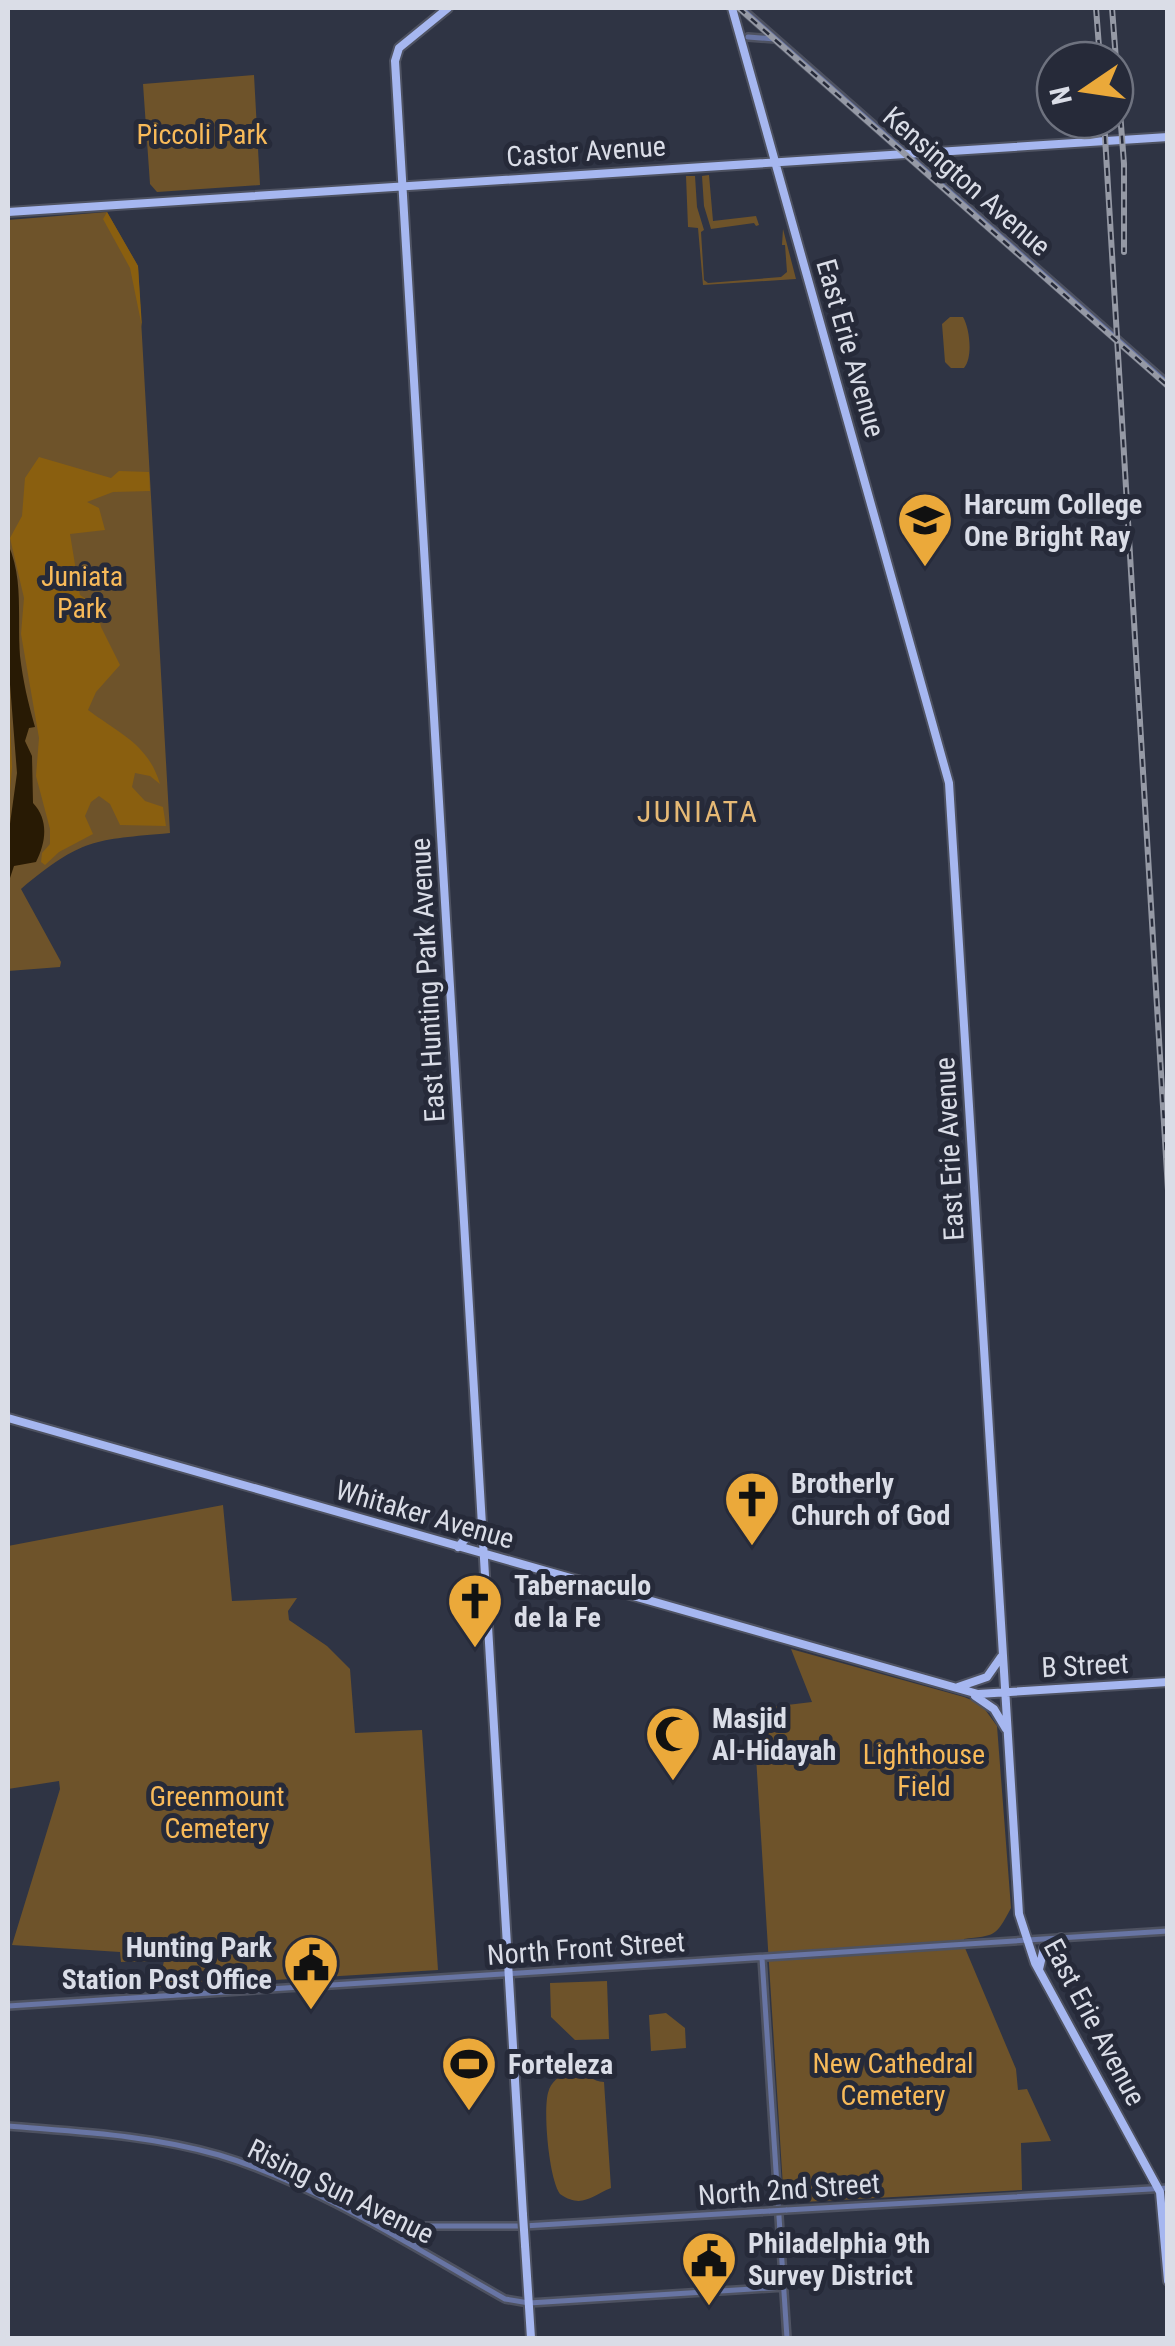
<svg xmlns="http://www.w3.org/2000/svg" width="1175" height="2346" font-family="'Roboto Condensed',sans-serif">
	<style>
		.green { fill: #6e532a }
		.forest { fill: #8a5f0f }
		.water { fill: #281a04 }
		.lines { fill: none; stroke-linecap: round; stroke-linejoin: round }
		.minor-casing { stroke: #4e5261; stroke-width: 10 }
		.major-casing { stroke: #4e5261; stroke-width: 12 }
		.minor { stroke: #6875a4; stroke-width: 5 }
		.major { stroke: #a6b7f0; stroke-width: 8 }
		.rail-casing { stroke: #9599a5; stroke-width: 6 }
		.rail { stroke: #262a39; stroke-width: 2.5; stroke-dasharray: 8; stroke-linecap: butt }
		.minor-bridge-casing { stroke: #4e5261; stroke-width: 10; stroke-linecap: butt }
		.major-bridge-casing { stroke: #4e5261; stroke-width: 12; stroke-linecap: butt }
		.minor-bridge { stroke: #6875a4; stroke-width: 5 }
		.major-bridge { stroke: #a6b7f0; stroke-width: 8 }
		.labels { text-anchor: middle; stroke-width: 10; stroke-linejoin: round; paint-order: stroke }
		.park-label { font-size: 28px; fill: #f8ba59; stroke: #262a39 }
		.street-label { font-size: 28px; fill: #dadde7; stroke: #262a39 }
		.poi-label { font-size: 28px; font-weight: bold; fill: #dadde7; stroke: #262a39; text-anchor: start }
		.neighbourhood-label { font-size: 30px; letter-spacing: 2.5px; fill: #e6b975; stroke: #262a39 }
	</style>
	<rect width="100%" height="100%" fill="#2f3444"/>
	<path class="green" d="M254 75 260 185 157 192 150 184 143 84Z
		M709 175 713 221 756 216 759 225 756 226 754 223 711 229 704 206 702 176Z
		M686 176H695L697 207 704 230 701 232 704 280 708 283 781 277 787 272 785 245H782L783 229 796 279 703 285 698 228 688 227Z
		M107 212 138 266 170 833C94 840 82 838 21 889L61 962 60 967 8 971V220Z
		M950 317H963C970 329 973 358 964 368H951L945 362 942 324Z
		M223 1505 232 1601 297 1598 288 1611 289 1620 327 1646 350 1669 355 1733 422 1730 438 1970 158 1987 164 1961 121 1962 120 1952 12 1945 60 1789 59 1781 8 1789V1546Z
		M791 1649 964 1697 981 1704 997 1726 1011 1908C995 1938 995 1935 964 1939L965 1948 1016 2069 1018 2090 1027 2089 1051 2141 1021 2143 1022 2190 784 2203 753 1709 812 1702Z
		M607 1981 609 2039 575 2040 551 2017 550 1983Z
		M666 2013 685 2028 686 2048 651 2051 649 2015Z
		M570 2072C584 2070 592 2082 604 2082L611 2188C591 2196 582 2209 560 2194 549 2179 543 2112 548 2093 551 2081 559 2076 570 2072Z"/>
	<path class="forest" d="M107 212 138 266 142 327 130 268 103 219Z
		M39 457 111 478 119 471 149 472 150 491 113 492 87 502 99 508 105 530 70 534 80 595 97 607 101 627 120 665 96 692 88 710C120 734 148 744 160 784L150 776 135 773 132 787 145 801 163 807 166 826 120 825 110 804 99 796 91 802 85 816 93 834 59 852 45 865 41 862 42 853 50 844V829L36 776 39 738 21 634 24 598 10 538 22 516 25 478Z
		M8 670 12 767 8 818Z"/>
	<path class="water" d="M8 544C24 580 17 617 20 656 23 681 28 703 35 727L29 728 25 741 32 756 33 803C49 820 46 842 36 862L14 866 8 884 9 831 17 773 8 659Z"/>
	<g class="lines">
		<g class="minor-casing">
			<path id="minor" d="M741 8 1168 384
				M748 37 775 39
				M762 1958 787 2338
				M8 2006 1168 1931
				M8 2126C79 2132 150 2135 219 2155 314 2183 418 2250 505 2299L529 2303 784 2287
				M786 2210 1168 2188
				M379 2226H524L770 2211
				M417 2247 414 2236 424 2227"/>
		</g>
		<g class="major-casing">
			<path id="major" d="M448 8 399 48 395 61 523 2215
				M732 8 949 783 1019 1914 1035 1963 1160 2192 1168 2281
				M8 212 1168 137
				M8 1418 978 1694 1168 1682
				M458 1547 479 1524
				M958 1687 987 1677 1001 1657
				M975 1696 994 1709 1006 1729
				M1039 1969 1044 1948 1061 1938
				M525 2245 531 2338"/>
		</g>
		<use href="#minor" class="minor"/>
		<use href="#major" class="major"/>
		<g class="rail-casing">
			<path id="rail" d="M739 8 1168 386
				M1096 8 1100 60
				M1112 8 1124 164V252
				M1104 120 1168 1190"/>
		</g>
		<use href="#rail" class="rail"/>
		<g class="minor-bridge-casing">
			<path id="minor-bridge" d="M770 2211 786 2210"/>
		</g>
		<g class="major-bridge-casing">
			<path id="major-bridge" d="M523 2215 525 2245"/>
		</g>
		<use href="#minor-bridge" class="minor-bridge"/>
		<use href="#major-bridge" class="major-bridge"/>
	</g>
	<defs>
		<g id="university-pin" transform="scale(2.875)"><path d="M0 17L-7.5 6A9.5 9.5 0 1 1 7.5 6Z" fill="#eba93a" stroke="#262a39"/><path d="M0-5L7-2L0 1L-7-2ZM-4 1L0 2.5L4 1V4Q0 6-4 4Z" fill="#111"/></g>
		<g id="church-pin" transform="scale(2.875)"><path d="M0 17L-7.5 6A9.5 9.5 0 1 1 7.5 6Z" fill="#eba93a" stroke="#262a39"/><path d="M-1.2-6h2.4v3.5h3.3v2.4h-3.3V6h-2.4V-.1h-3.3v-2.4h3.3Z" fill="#111"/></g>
		<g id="mosque-pin" transform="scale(2.875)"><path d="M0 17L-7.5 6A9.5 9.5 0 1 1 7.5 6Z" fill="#eba93a" stroke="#262a39"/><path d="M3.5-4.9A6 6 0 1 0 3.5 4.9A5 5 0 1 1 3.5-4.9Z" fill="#111"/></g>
		<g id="civic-pin" transform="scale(2.875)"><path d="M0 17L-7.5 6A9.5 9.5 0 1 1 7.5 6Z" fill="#eba93a" stroke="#262a39"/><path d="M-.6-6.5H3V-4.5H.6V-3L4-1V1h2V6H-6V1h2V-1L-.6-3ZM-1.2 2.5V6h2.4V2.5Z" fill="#111"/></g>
		<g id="stadium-pin" transform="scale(2.875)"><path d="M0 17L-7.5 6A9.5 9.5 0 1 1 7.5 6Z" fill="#eba93a" stroke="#262a39"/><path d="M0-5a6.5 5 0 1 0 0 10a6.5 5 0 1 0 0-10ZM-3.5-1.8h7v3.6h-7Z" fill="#111"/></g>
	</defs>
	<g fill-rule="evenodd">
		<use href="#university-pin" x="925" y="520"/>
		<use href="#church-pin" x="752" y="1499"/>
		<use href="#church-pin" x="475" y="1601"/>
		<use href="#mosque-pin" x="673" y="1734"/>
		<use href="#civic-pin" x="311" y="1963"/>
		<use href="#stadium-pin" x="469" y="2064"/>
		<use href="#civic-pin" x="709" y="2259"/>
	</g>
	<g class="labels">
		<g class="park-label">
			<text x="202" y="144">Piccoli Park</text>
			<text x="82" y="586">Juniata<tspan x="82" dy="32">Park</tspan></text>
			<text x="924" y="1764">Lighthouse<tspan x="924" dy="32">Field</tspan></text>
			<text x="217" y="1806">Greenmount<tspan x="217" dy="32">Cemetery</tspan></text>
			<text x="893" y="2073">New Cathedral<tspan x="893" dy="32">Cemetery</tspan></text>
		</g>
		<g class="street-label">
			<text transform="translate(586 151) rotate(-4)" y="10">Castor Avenue</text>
			<text transform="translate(967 181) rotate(41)" y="10">Kensington Avenue</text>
			<text transform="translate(851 348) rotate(74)" y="10">East Erie Avenue</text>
			<text transform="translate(427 980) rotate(-93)" y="10">East Hunting Park Avenue</text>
			<text transform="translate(949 1149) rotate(-93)" y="10">East Erie Avenue</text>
			<text transform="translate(425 1514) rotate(16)" y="10">Whitaker Avenue</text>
			<text transform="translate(1085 1665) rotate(-3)" y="10">B Street</text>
			<text transform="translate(586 1948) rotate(-4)" y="10">North Front Street</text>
			<text transform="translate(1095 2022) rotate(62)" y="10">East Erie Avenue</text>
			<text transform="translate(789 2189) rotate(-4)" y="10">North 2nd Street</text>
			<text transform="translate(341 2191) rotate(26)" y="10">Rising Sun Avenue</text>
		</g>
		<g class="poi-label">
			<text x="964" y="514">Harcum College<tspan x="964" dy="32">One Bright Ray</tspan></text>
			<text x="791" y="1493">Brotherly<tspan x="791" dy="32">Church of God</tspan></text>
			<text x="514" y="1595">Tabernaculo<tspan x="514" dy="32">de la Fe</tspan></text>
			<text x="712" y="1728">Masjid<tspan x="712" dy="32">Al-Hidayah</tspan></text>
			<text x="272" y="1957" text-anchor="end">Hunting Park<tspan x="272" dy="32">Station Post Office</tspan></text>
			<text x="508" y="2074">Forteleza</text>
			<text x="748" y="2253">Philadelphia 9th<tspan x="748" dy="32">Survey District</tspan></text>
		</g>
		<g class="neighbourhood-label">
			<text x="698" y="822">JUNIATA</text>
		</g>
	</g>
	<rect width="1175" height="2346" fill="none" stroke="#dadde7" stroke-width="20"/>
	<g transform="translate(1085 90) rotate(257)"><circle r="48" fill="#262a39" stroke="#6e727f" stroke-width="2.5"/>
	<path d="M0-8L18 38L0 25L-18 38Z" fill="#eba93a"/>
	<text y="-15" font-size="28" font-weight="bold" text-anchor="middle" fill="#dadde7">N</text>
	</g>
</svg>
